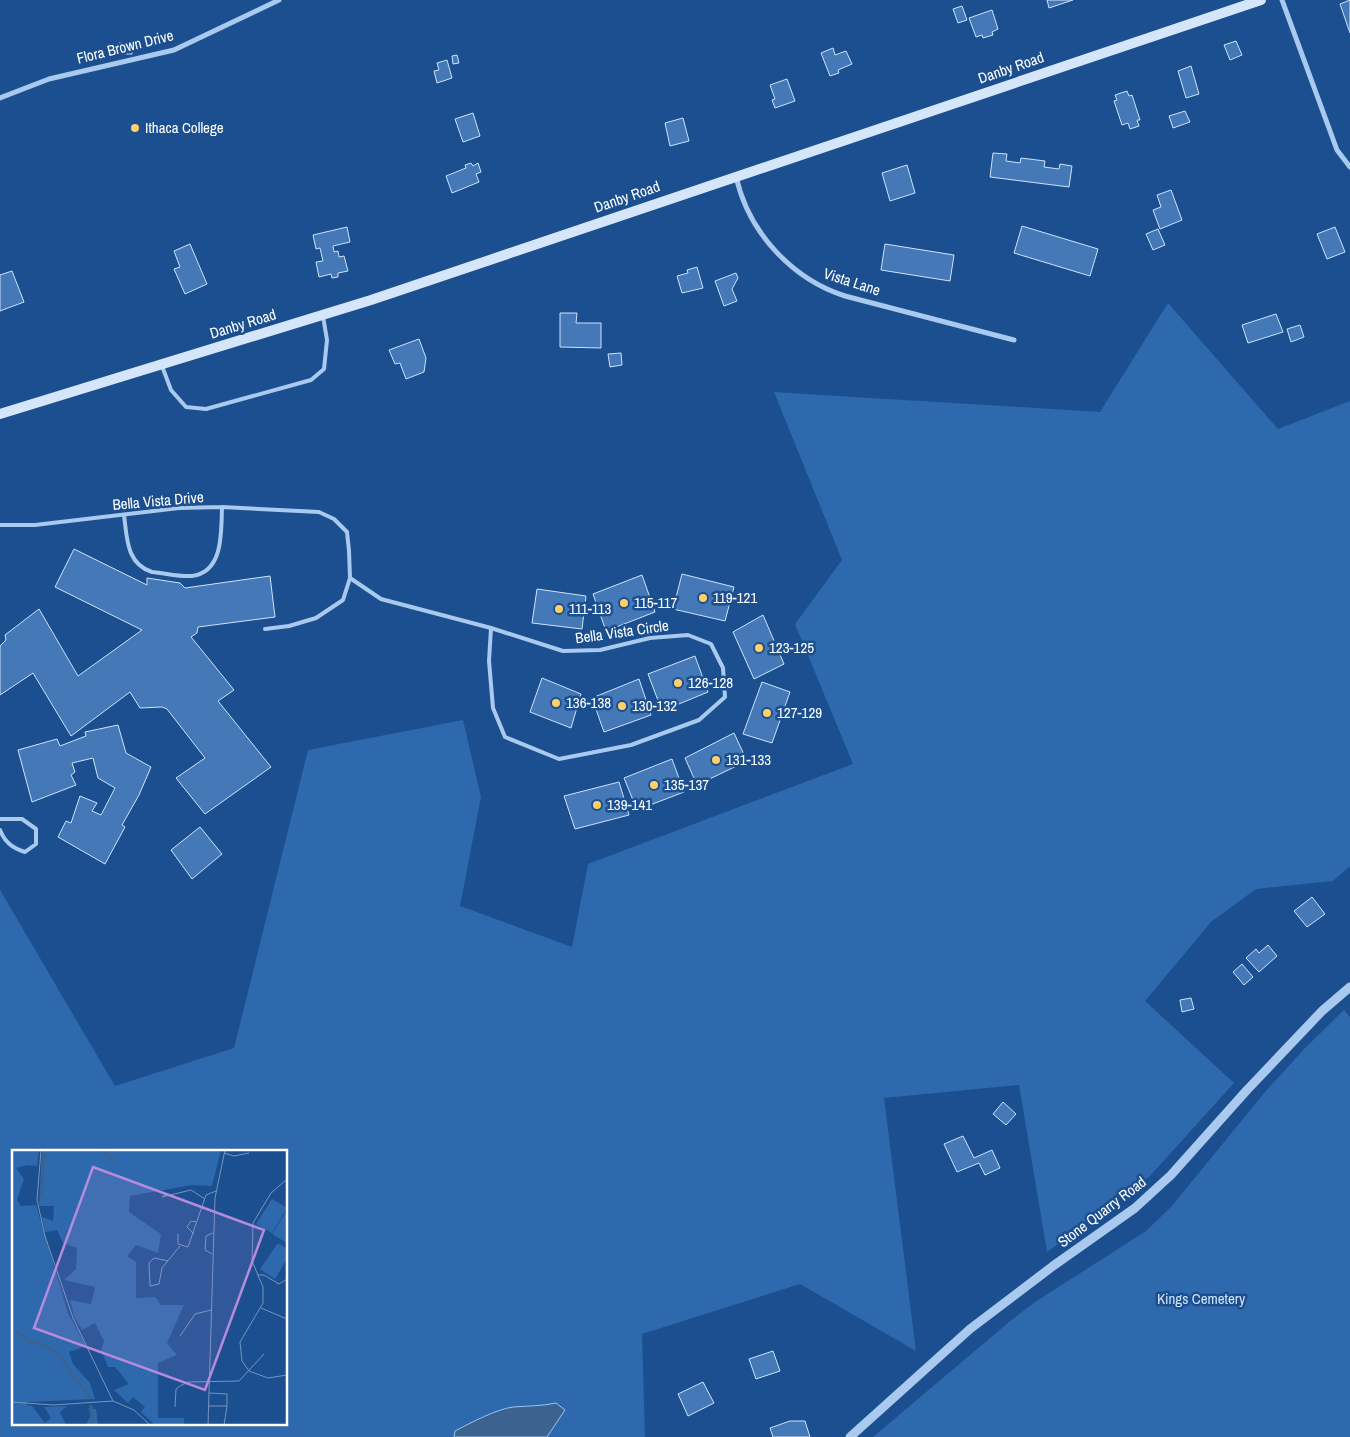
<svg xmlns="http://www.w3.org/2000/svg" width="1350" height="1437" font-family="'Archivo Narrow',sans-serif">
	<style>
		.green { fill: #2e69ad; fill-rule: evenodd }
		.water { fill: #3c6290; stroke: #9cc4f0 }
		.building { fill: #4478b7; stroke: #cfe3fa }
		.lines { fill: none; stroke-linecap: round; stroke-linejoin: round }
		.service { stroke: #a9c9ee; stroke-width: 4 }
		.minor { stroke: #a9c9ee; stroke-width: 5 }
		.tertiary { stroke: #a9c9ee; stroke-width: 9 }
		.secondary { stroke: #d6e6fa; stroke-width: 10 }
		.poi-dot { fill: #ffd166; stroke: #1b4f8f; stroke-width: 2 }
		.labels { text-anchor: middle; stroke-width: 5; stroke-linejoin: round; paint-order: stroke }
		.street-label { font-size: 15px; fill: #fff; stroke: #1b4f8f }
		.poi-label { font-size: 15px; fill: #fff; stroke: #1b4f8f; text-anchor: start }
		.park-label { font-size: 15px; fill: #cfe3fa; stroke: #1b4f8f }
		.inset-river { fill: none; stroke: #3c6290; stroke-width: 2.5 }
		.inset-road { fill: none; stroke: #7695bc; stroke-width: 1 }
		.view { fill: #b68bdc; fill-opacity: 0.15; stroke: #b68bdc; stroke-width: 2.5 }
		.inset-edge { fill: none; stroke: #fff; stroke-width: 2.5 }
	</style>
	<rect width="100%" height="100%" fill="#1b4f8f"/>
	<path class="green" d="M1168 303 1278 429 1350 401V866L1333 881 1256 889 1211 922 1145 1001 1234 1083 1150 1176 1047 1252 1019 1085 884 1098 916 1351 800 1284 642 1334 645 1437H0V890L115 1086 234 1048 308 750 463 720 481 797 460 906 572 947 588 864 853 764 795 624 842 560 774 392 1100 412ZM14 1151H286V1423H14Z
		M1344 1010 1350 1017V1437H873L1009 1322 1035 1302 1146 1231 1171 1207 1265 1092 1305 1048Z"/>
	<path class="water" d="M556 1403 565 1410 547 1437H454L455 1431C470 1423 497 1409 513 1407 528 1406 542 1406 556 1403Z"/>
	<path class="building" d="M1047 0H1073L1049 8Z
		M1350 0V33L1340 4Z
		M962 6 967 20 958 23 953 9Z
		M992 10 998 29 992 32 993 35 983 38 982 35 976 37 969 18Z
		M1236 41 1242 55 1230 60 1224 45Z
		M119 43H132V54H119Z
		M833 48 835 55 846 51 852 64 838 70 839 73 830 76 821 53Z
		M457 55 459 63 453 64 452 56Z
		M447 60 452 78 437 83 434 71 439 70 437 63Z
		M1191 66 1199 94 1186 98 1178 71Z
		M787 79 795 101 775 108 772 100 775 99 770 85Z
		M1127 91 1129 96 1132 95 1140 120H1137L1139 126 1130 129 1128 123 1122 125 1114 101 1117 100 1115 95Z
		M1185 111 1190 122 1173 128 1169 116Z
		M473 113 480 136 463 142 455 119Z
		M683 118 689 141 670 146 665 123Z
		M993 153 1007 154 1006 161 1020 163 1021 158 1045 161 1044 167 1059 169 1060 164 1072 166 1069 187 990 177Z
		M471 163 473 166 478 163 481 172 476 174 479 182 452 193 446 176 466 168 465 165Z
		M907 165 915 193 890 201 882 173Z
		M1171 190 1182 220 1160 229 1153 210 1161 207 1157 195Z
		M1022 226 1098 249 1090 276 1014 253Z
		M347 227 350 242 333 246 334 252 338 251 339 257 344 256 348 271 338 273V277L332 278 331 274 319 277 316 262 323 261 320 248 316 249 313 235Z
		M1335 227 1345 252 1327 259 1317 234Z
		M1158 229 1165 245 1153 250 1146 234Z
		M190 244 207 284 185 294 174 269 180 267 174 251Z
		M885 244 954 255 950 281 881 270Z
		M697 267 703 288 682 293 677 276 688 273 687 270Z
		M12 271 24 302 0 311V275Z
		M736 273 738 278 732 289 737 301 724 306 715 281Z
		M560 313H577L576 323H601V348L560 347Z
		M1276 314 1283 332 1248 343 1242 325Z
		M1300 325 1304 337 1291 342 1287 329Z
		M419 339 426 358 424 372 406 379 400 363 395 364 389 350Z
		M621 353 622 365 610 367 608 354Z
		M74 549 147 585V578L180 583 185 588 270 576 275 617 198 627 197 633 191 637 234 690 218 701 271 767 205 814 176 778 205 758 167 709 162 707 140 708 130 692 71 736 33 673 0 695V646L6 640 5 635 39 609 78 676 142 630 55 587Z
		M682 574 734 587 725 621 673 609Z
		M642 575 655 612 606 631 593 594Z
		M537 589 586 596 582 629 532 623Z
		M763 615 784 664 754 679 733 632Z
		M695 656 708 692 662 711 648 674Z
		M542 678 581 694 571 728 530 712Z
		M639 679 651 715 604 732 592 698Z
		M762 682 790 692 772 743 743 734Z
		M118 725 126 753 151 767 139 795 122 825 125 827 105 864 58 837 66 821 71 823 80 796 97 803 92 811 101 815 115 788 98 778 93 758 72 763 75 772 71 775 76 785 32 802 18 750 57 739 60 746 86 736 85 732Z
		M734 733 747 761 697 785 685 758Z
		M672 759 684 792 637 810 624 778Z
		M619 782 629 815 575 829 564 796Z
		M200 827 222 854 192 879 171 850Z
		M1312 897 1325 914 1307 927 1294 911Z
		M1268 945 1277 956 1259 972 1246 958 1256 949 1259 953Z
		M1242 964 1253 977 1244 985 1233 972Z
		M1191 998 1194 1009 1182 1012 1180 1000Z
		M1003 1102 1016 1114 1006 1125 993 1114Z
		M963 1136 974 1158 992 1150 1000 1168 985 1175 979 1163 957 1172 944 1144Z
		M773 1351 780 1371 756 1379 749 1359Z
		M703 1382 714 1403 688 1416 678 1394Z
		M790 1421H805L810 1437H773L770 1428Z"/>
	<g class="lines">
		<path class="service" d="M162 366 171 390 186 407 206 409 311 380 324 369 327 340 323 316
			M124 515C127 537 126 564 152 572 165 573 179 577 192 576 224 572 221 531 222 507
			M0 525H35L179 508 222 507 319 512 334 519 347 532 349 551 350 578 343 600 316 618 289 626 265 629
			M350 578 381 599 491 628 563 651 600 650 650 638 688 635 711 644 723 668 725 697 699 720 631 745 559 759 505 737 493 708 489 661 491 628
			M0 819H22L36 829V844L25 852C13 848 5 843 0 830"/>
		<path class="minor" d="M1282 0 1337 150 1350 167
			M0 98 49 79 174 50 279 0
			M736 176C748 232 792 279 845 296L1014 340"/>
		<path class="tertiary" d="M850 1437 970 1329 1053 1266 1135 1208 1171 1175 1247 1090 1322 1011 1350 987"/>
		<path class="secondary" d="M0 414 371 300 1261 0"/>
	</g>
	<g class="poi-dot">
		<circle cx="135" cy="128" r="5"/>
		<circle cx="703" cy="598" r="5"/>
		<circle cx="624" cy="603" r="5"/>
		<circle cx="559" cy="609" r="5"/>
		<circle cx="759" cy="648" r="5"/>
		<circle cx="678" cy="683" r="5"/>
		<circle cx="556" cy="703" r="5"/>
		<circle cx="622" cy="706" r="5"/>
		<circle cx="767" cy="713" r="5"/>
		<circle cx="716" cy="760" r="5"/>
		<circle cx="654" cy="785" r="5"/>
		<circle cx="597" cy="805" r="5"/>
	</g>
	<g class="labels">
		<g class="street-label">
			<text transform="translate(125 47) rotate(-14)" y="5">Flora Brown Drive</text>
			<text transform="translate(1011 68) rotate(-19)" y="5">Danby Road</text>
			<text transform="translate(627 197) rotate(-19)" y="5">Danby Road</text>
			<text transform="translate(852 282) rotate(18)" y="5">Vista Lane</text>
			<text transform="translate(243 324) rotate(-17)" y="5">Danby Road</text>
			<text transform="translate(158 501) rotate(-5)" y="5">Bella Vista Drive</text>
			<text transform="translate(622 632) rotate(-8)" y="5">Bella Vista Circle</text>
			<text transform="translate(1102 1212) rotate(-37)" y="5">Stone Quarry Road</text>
		</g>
		<g class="poi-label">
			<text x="145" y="133">Ithaca College</text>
			<text x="713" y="603">119-121</text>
			<text x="634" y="608">115-117</text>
			<text x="569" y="614">111-113</text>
			<text x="769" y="653">123-125</text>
			<text x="688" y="688">126-128</text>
			<text x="566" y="708">136-138</text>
			<text x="632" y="711">130-132</text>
			<text x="777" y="718">127-129</text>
			<text x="726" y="765">131-133</text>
			<text x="664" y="790">135-137</text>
			<text x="607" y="810">139-141</text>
		</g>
		<g class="park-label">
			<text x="1201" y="1304">Kings Cemetery</text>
		</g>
	</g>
	<g transform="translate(12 1150)">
		<rect width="275" height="275" fill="#1b4f8f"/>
		<path d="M0 0H27L25 16 16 15 4 18 12 29 5 50 9 56 24 55 56 163 74 196 57 202 61 214 78 233 83 249 15 252V255L20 256 33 273 39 268 32 257 55 256 48 262 54 275H0ZM30 0H209L200 36 180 35 118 46 117 62 149 84 146 103 124 95 115 106 124 112V148L143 147 149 155H172L155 193 165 205 146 213V268H172V275H143L129 262 133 257 121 247 116 253 102 240 117 234 103 217H96L89 200 92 191 83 173 70 180 62 166 58 150 79 154 83 137 52 130 64 119 65 98 51 93 45 80 33 82 30 67 41 71 42 56H27ZM260 49 275 58 260 83 244 74ZM275 60V93L260 84ZM266 93 275 99V109L263 129 248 119ZM76 258 84 259 86 275H74L79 265Z" fill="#2e69ad"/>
		<path class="inset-river" d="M90 0 103 12M29 47 33 0M0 181 9 184 17 193H28L45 203 78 248M79 255 80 275"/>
		<path class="inset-road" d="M29 0 25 50 33 86 61 168 101 251M212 3 222 6 237 3M275 29 259 43 241 73 240 111 251 137V153L228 192 230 211 237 221 256 228 275 225M155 44 150 47 179 40 193 49M166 84V94L176 97 194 45 204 41M182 84 175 77 179 71 185 72M200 104 193 100 194 86 201 83M156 111 142 108 137 113 138 136 147 134 150 118 168 96M245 125H252L267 134 275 129M249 158 275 169M168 186 183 164 199 160M197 243 215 244V256M0 252 41 255 101 251 122 260 138 275M196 256H215L212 275M163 257 164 239 168 236 176 232 227 231 252 204M196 275 203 48 213 0"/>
		<path class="view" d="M81 17 252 80 193 240 22 178Z"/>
		<rect width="275" height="275" class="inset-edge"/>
	</g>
</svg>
